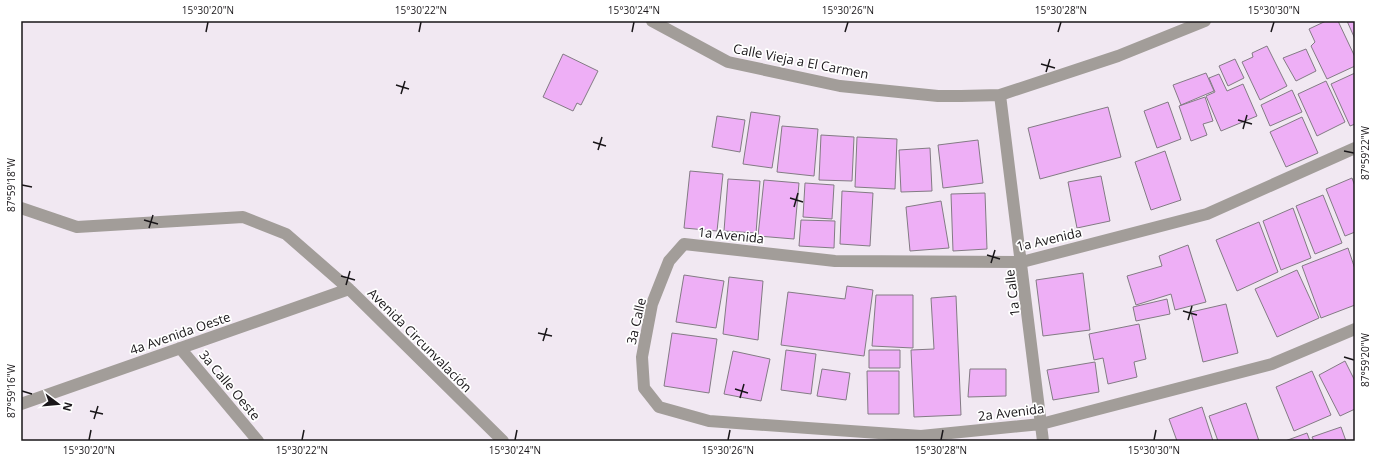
<svg xmlns="http://www.w3.org/2000/svg" width="1376" height="462" font-family="'Open Sans',sans-serif">
	<style>
		.building { fill: #eeaff6; stroke: #837b84 }
		.lines { fill: none; stroke-linecap: round; stroke-linejoin: round }
		.minor { stroke: #a29d99; stroke-width: 12 }
		.ticks { fill: none; stroke: #191619; stroke-width: 1.5 }
		.labels { text-anchor: middle; stroke-width: 3.5; stroke-linejoin: round; paint-order: stroke }
		.street-label { font-size: 13px; fill: #191619; stroke: #fff }
		.neatline { fill: none; stroke: #191619; stroke-width: 1.5 }
		.ticks-label { font-size: 10px; text-anchor: middle; fill: #191619 }
	</style>
	<rect width="100%" height="100%" fill="#f1e8f2"/>
	<path class="building" d="M1326 21H1338L1355 57V66L1327 79 1311 46 1315 42 1309 29Z
		M1347 21H1355V39Z
		M1267 46 1287 86 1260 100 1242 62 1253 57 1252 53Z
		M1306 49 1316 71 1296 81 1283 58Z
		M563 54 598 71 581 105 577 103 573 111 543 97Z
		M1235 59 1244 78 1228 86 1219 66Z
		M1206 73 1214 91 1181 105 1173 85Z
		M1355 73V124L1350 126 1331 84Z
		M1219 74 1227 91 1243 84 1257 116 1221 131 1206 96 1215 92 1209 78Z
		M1326 81 1345 122 1317 136 1298 94Z
		M1292 90 1302 112 1270 126 1261 105Z
		M1205 97 1213 121 1203 124 1207 135 1191 141 1179 106Z
		M1168 102 1181 139 1157 148 1144 111Z
		M1108 107 1121 157 1040 179 1028 128Z
		M751 112 780 116 772 168 743 164Z
		M717 116 745 120 740 152 712 147Z
		M1302 117 1318 153 1286 167 1270 132Z
		M782 126 818 129 814 176 777 172Z
		M821 135 854 137 852 181 819 180Z
		M857 137 897 139 895 189 855 187Z
		M978 140 983 183 943 188 938 145Z
		M930 148 932 191 901 192 899 150Z
		M1165 151 1181 200 1151 210 1135 162Z
		M690 171 723 174 717 231 684 228Z
		M1101 176 1110 221 1077 228 1068 182Z
		M1352 178 1355 186V232L1345 236 1326 189Z
		M728 179 760 181 756 233 724 231Z
		M764 180 799 183 794 239 758 236Z
		M805 183 834 185 832 219 803 217Z
		M842 191 873 193 870 246 840 244Z
		M985 193 987 249 953 251 951 194Z
		M1323 195 1342 243 1315 254 1296 206Z
		M941 201 949 248 910 251 906 207Z
		M1293 208 1311 258 1281 270 1263 221Z
		M801 220 835 221 834 248 799 246Z
		M1259 222 1278 272 1237 291 1216 240Z
		M1188 245 1206 302 1175 310 1171 294 1136 305 1127 276 1162 266 1159 256Z
		M1348 248 1355 269V305L1321 318 1302 266Z
		M1297 270 1319 318 1277 337 1255 289Z
		M1083 273 1090 330 1043 336 1036 280Z
		M684 275 724 281 716 328 676 322Z
		M729 277 763 281 758 340 723 334Z
		M847 286 873 290 864 356 781 345 788 292 845 299Z
		M876 295H913V348L872 346Z
		M956 296 961 415 914 417 911 350 934 349 931 298Z
		M1167 299 1170 314 1136 321 1133 307Z
		M1226 304 1238 353 1203 362 1191 312Z
		M1139 324 1146 359 1134 362 1137 377 1108 384 1103 358 1094 360 1089 334Z
		M672 333 717 339 709 393 664 386Z
		M786 350 816 354 811 394 781 390Z
		M869 350H900V368H869Z
		M733 351 770 359 761 401 724 394Z
		M1345 361 1355 381V409L1340 416 1319 375Z
		M1095 362 1099 392 1053 400 1047 370Z
		M822 369 850 373 846 400 817 396Z
		M970 369H1006V396L968 397Z
		M867 371H899V414H868Z
		M1312 371 1331 415 1294 431 1276 387Z
		M1246 403 1259 441H1218L1209 416Z
		M1202 407 1213 441H1177L1169 419Z
		M1341 427 1346 441H1314L1312 437Z
		M1307 433 1310 441H1285Z"/>
	<g class="lines">
		<path class="minor" d="M652 21 728 62 840 86 938 96H961L1000 95 1118 56 1205 21
			M1000 95 1043 441
			M1355 148 1207 214 1022 262 835 261 684 244 669 261 652 304 642 357 644 388 659 407 709 421 921 436 1041 424 1272 364 1355 329
			M21 208 77 227 243 217 286 234 349 289 503 441
			M180 348 258 441
			M21 404 349 289"/>
	</g>
	<path class="ticks" d="M206 32 208 22M419 32 421 22M632 32 634 22M845 32 848 22M1058 32 1061 22M1271 32 1274 22M1041 64 1055 68M1046 72 1050 59M396 85 409 89M401 94 405 81M1238 120 1252 124M1243 129 1247 115M593 142 606 146M598 150 602 137M1344 151 1354 153M22 185 32 187M790 198 803 202M794 207 798 193M144 220 158 224M149 228 153 215M987 255 1000 259M991 263 995 250M341 276 355 280M346 285 350 271M1183 311 1197 315M1188 320 1192 306M538 333 552 336M543 341 547 328M1344 357 1354 360M735 389 748 393M22 391 32 394M740 398 744 384M90 411 103 414M94 419 98 406M89 440 91 430M302 440 304 430M515 440 517 430M728 440 730 430M941 440 943 430M1154 440 1156 430"/>
	<g class="labels">
		<g class="street-label">
			<text transform="translate(801 61) rotate(11)" y="5">Calle Vieja a El Carmen</text>
			<text transform="translate(731 235) rotate(6)" y="5">1a Avenida</text>
			<text transform="translate(1049 239) rotate(-13)" y="5">1a Avenida</text>
			<text transform="translate(1012 293) rotate(-97)" y="5">1a Calle</text>
			<text transform="translate(636 321) rotate(-77)" y="5">3a Calle</text>
			<text transform="translate(180 333) rotate(-19)" y="5">4a Avenida Oeste</text>
			<text transform="translate(420 340) rotate(45)" y="5">Avenida Circunvalación</text>
			<text transform="translate(230 385) rotate(50)" y="5">3a Calle Oeste</text>
			<text transform="translate(1011 412) rotate(-7)" y="5">2a Avenida</text>
		</g>
	</g>
	<rect width="1376" height="462" fill="none" stroke="#ffffff" stroke-width="44"/>
	<g transform="translate(58 404) rotate(106)" stroke="#ffffff" stroke-width="3" paint-order="stroke">
	<path d="M0-3L7 15L0 10L-7 15Z" fill="#191619"/>
	<text y="-6" font-size="11" font-weight="bold" text-anchor="middle" fill="#191619">N</text>
	</g>
	<rect x="22" y="22" width="1332" height="418" class="neatline"/>
	<g class="ticks-label">
		<text x="208" y="14">15°30'20"N</text>
		<text x="421" y="14">15°30'22"N</text>
		<text x="634" y="14">15°30'24"N</text>
		<text x="848" y="14">15°30'26"N</text>
		<text x="1061" y="14">15°30'28"N</text>
		<text x="1274" y="14">15°30'30"N</text>
		<text transform="translate(1365 153) rotate(-90)" y="4">87°59'22"W</text>
		<text transform="translate(11 185) rotate(-90)" y="4">87°59'18"W</text>
		<text transform="translate(1365 360) rotate(-90)" y="4">87°59'20"W</text>
		<text transform="translate(11 391) rotate(-90)" y="4">87°59'16"W</text>
		<text x="89" y="454">15°30'20"N</text>
		<text x="302" y="454">15°30'22"N</text>
		<text x="515" y="454">15°30'24"N</text>
		<text x="728" y="454">15°30'26"N</text>
		<text x="941" y="454">15°30'28"N</text>
		<text x="1154" y="454">15°30'30"N</text>
	</g>
</svg>
